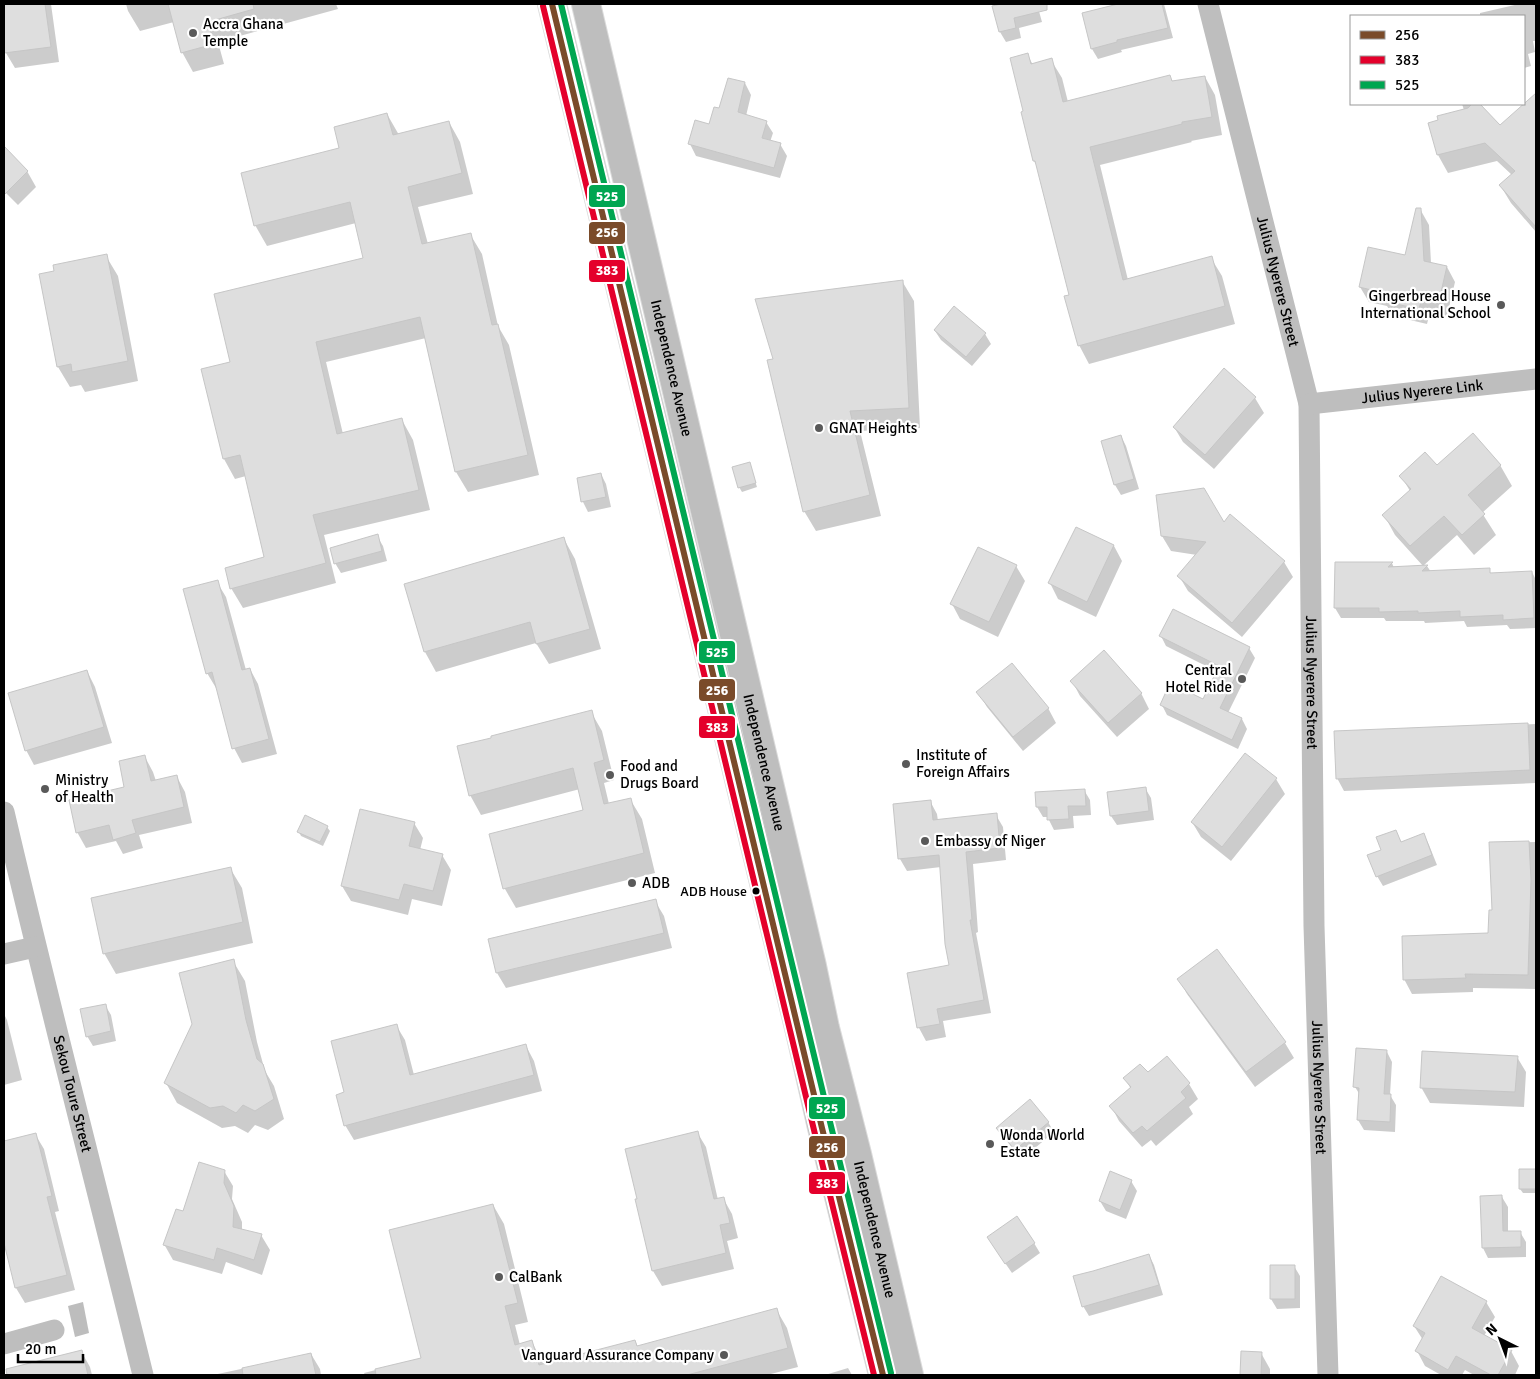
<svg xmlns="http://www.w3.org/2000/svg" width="1540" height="1379" font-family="Signika,sans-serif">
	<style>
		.water { fill: #bdbdbd }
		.shadow { fill: #0003 }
		.building { fill: #dedede; stroke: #c6c6c6 }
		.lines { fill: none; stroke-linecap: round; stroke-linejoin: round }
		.primary-casing { stroke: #dbdbdb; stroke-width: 30 }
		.minor { stroke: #bebebe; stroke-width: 21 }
		.primary { stroke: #bebebe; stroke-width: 28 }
		.bus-1-casing { stroke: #fff; stroke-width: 10 }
		.bus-2-casing { stroke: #fff; stroke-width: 10 }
		.bus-3-casing { stroke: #fff; stroke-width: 10 }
		.bus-1 { stroke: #7a4b2a; stroke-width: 6 }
		.bus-2 { stroke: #e4002b; stroke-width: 6 }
		.bus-3 { stroke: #00a651; stroke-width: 6 }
		.poi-dot { fill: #595959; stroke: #fff; stroke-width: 2 }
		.bus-dot { fill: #000; stroke: #fff; stroke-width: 2 }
		.labels { text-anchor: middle; stroke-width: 4.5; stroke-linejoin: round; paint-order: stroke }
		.bus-label { font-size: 14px; fill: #000; stroke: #fff; text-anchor: end }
		.poi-label { font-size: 15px; fill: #000; stroke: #fff; text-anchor: start }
		.street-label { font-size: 15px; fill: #000; stroke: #fff }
		.line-badge { stroke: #fff; stroke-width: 2 }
		.badge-label { font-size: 14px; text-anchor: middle; font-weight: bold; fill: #fff }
	</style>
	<rect width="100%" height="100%" fill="#fff"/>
	<path class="water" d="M83 1302 89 1333 75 1337 68 1306Z"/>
	<path class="shadow" d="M4 4H51L59 62 15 68 6 53 4 38Z
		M126 4H336L338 9 218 42 224 64 193 72 182 52 174 22 140 31 128 11Z
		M1006 4H1037L1042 22 1019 28 1021 38 1006 42 1000 32 993 7Z
		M1129 4H1164L1173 38 1121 50 1122 52 1098 59 1092 49 1108 9Z
		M1519 4H1536V41H1533L1535 52 1528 54 1531 66 1524 68V16H1480V13Z
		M1027 54 1033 65 1051 60 1062 78 1068 102 1169 76 1173 82 1205 77 1215 95 1222 135 1191 141 1192 142 1100 165 1128 280 1211 258 1222 276 1235 324 1089 364 1079 345 1070 296 1038 168 1034 161 1025 112Z
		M745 83 751 95 746 116 766 122 773 133 770 142 780 144 787 156 780 178 696 156 690 144 710 125 720 110Z
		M1536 95V232L1511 203 1500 185 1512 175 1497 161 1448 173 1438 155 1464 110 1462 104H1478L1500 127Z
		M387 114 399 135 449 122 460 142 473 194 418 207 428 244 470 234 482 254 498 326 509 345 539 475 468 492 456 472 426 338 326 362 343 434 402 420 413 440 430 510 324 535 336 583 243 608 231 588 265 558 246 476 235 479 224 459 203 370 231 363 365 259 356 223 267 246 255 225 341 149Z
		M4 148 27 171 36 187 18 205 4 191Z
		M1420 209 1429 225 1431 263 1447 267 1455 282 1447 316 1430 312 1427 324 1393 316 1387 306 1369 302 1360 287 1406 257Z
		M106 256 118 276 138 381 85 392 81 385 70 387 58 367Z
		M902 281 914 301 920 428 860 431 881 516 816 531 804 511 775 360Z
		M935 331 985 334 991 344 972 366 941 340Z
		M1255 398 1264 413 1214 469 1183 442 1174 427Z
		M1121 436 1126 446 1139 489 1121 495 1115 485 1102 442Z
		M749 463 757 487 742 492 739 487Z
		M1500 465 1512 486 1482 513 1496 535 1474 555 1457 535 1423 566 1395 535 1384 515 1410 491 1401 476 1437 467Z
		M601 474 606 484 611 507 588 512 583 502 578 479Z
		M1223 524 1284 562 1293 577 1242 637 1188 591 1179 576 1197 555 1171 551 1162 536Z
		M1076 528 1114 546 1122 561 1096 617 1058 599 1050 583Z
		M377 536 383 546 387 561 341 573 335 563Z
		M564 539 575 559 601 649 549 664 536 643 436 672 425 652Z
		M1336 563H1392L1394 568 1427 566 1431 572 1489 570 1491 574 1532 572 1536 580V628L1510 629 1507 625 1467 627 1464 621 1425 623 1424 621H1386L1384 618H1341L1335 608Z
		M1016 566 1025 581 998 637 960 619 952 604Z
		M217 582 226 597 246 670 250 669 258 684 277 754 242 763 234 748 218 688H216L207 673Z
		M1161 636 1249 648 1255 658 1228 713 1242 719 1247 729 1238 749 1167 715 1162 705 1203 700 1218 672 1166 646Z
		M87 671 95 687 112 743 34 765 26 750Z
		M1072 681 1141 693 1149 709 1117 737 1080 696Z
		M978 692 1048 708 1056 723 1023 751 987 707Z
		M591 712 602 731 614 780 604 783 609 804 630 799 642 819 655 873 516 908 505 889 491 835 585 811 580 789 481 815 470 795 493 739Z
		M1536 724V783L1344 791 1337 778 1335 733Z
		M1246 755 1276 779 1285 794 1231 861 1201 837 1192 822Z
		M145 757 153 772 156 781 177 777 185 792 192 823 139 835 143 848 123 854 116 841 86 848 77 832 126 788Z
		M1145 788 1151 798 1154 820 1117 825 1111 816Z
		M1084 790 1090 800 1091 815 1073 816 1074 828 1054 830 1049 820V817H1043L1037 807Z
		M930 801 937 814 938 821 996 815 1003 827 1006 860 973 864 978 932 976 933 991 1013 943 1021 946 1037 926 1041 919 1028 908 974 951 966 941 867 907 871 900 859Z
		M414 823 423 838 420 850 442 855 451 870 442 906 412 899 408 915 351 901 342 886Z
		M327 827 330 831 323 846 301 836 299 832Z
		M1395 831 1402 843 1424 835 1429 845 1437 865 1383 886 1377 876Z
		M1536 842V989L1473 988V992L1412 994 1404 979 1490 934 1493 911 1491 843Z
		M230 868 242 888 253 943 116 974 104 953Z
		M655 901 664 916 672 948 506 988 497 973Z
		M1217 951 1285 1043 1294 1058 1255 1087 1187 994 1179 979Z
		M233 961 245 981 257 1042 265 1071 274 1086 284 1119 268 1130 255 1125 248 1133 235 1126 222 1128 177 1103 166 1083Z
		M105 1005 111 1015 116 1041 93 1046 87 1036Z
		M4 1014 7 1020 22 1080 4 1085Z
		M396 1025 405 1040 414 1075 526 1046 534 1061 542 1091 354 1140 345 1125 346 1093Z
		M1387 1052 1392 1062 1390 1095 1396 1105 1395 1132 1364 1130 1358 1120 1360 1095 1355 1087Z
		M1167 1057 1189 1084 1198 1099 1189 1107 1193 1114 1156 1146 1151 1140 1142 1147 1119 1121 1111 1106 1131 1089 1125 1079 1148 1074Z
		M1517 1057 1526 1072 1524 1107 1430 1103 1421 1087Z
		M1048 1122 1054 1132 1022 1159 1004 1138 998 1128Z
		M697 1132 706 1147 718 1200 723 1198 732 1214 738 1238 727 1241 734 1269 662 1286 653 1271 636 1200Z
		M35 1134 44 1149 59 1211 55 1212 75 1290 25 1303 16 1288 4 1238V1142Z
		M1520 1170H1536V1193H1523L1520 1189Z
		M224 1171 233 1186 232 1199 242 1222V1230L261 1235 270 1250 262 1275 226 1262 222 1274 173 1260 164 1244 183 1213Z
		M1131 1181 1137 1191 1126 1219 1106 1211 1100 1201Z
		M1502 1197 1508 1207V1232H1520L1526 1242V1257L1488 1258 1483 1248Z
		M493 1205 504 1224 528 1322 515 1325 520 1345 532 1342 544 1365 635 1341 638 1347 776 1309 787 1328 798 1367 767 1375H365L364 1373 422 1358Z
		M1034 1243 1040 1253 1012 1273 994 1247Z
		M1149 1255 1154 1265 1163 1295 1089 1316 1083 1306Z
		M1294 1266 1300 1276V1308L1277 1309 1271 1299Z
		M1486 1302 1495 1317 1484 1336 1511 1351 1519 1366 1515 1375H1474L1465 1370 1462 1375H1441L1425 1366 1417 1351 1423 1340 1414 1326Z
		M81 1351 90 1367 92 1375H38L35 1363Z
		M1242 1353H1261L1270 1369V1375H1241Z
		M311 1354 320 1369 321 1375H213Z
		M848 1368 852 1375H825Z"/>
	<path class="building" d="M4 4H45L51 47 4 53Z
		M168 4H253L254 9 208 22 214 44 181 53Z
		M1001 4H1047V10L1014 18 1016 28 999 32 992 6Z
		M1118 4H1162L1168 28 1117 40V42L1091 49 1082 13Z
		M1028 53 1031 64 1052 58 1063 102 1170 75 1172 81 1205 76 1212 117 1182 122V124L1090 147 1123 280 1212 256 1225 306 1078 346 1064 296 1069 295 1035 161H1033L1021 112 1023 111 1010 58Z
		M728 78 745 82 738 112 767 121 762 138 781 143 774 168 688 144 695 120 709 124 714 107 719 108Z
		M1536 93V227L1499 185 1515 171 1485 143 1437 155 1428 123 1438 120 1437 116 1468 108 1472 104H1480L1500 125Z
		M387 113 393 135 449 121 462 173 408 187 422 244 471 233 492 325 498 324 528 455 455 472 420 317 316 342 337 434 402 418 419 490 313 515 326 563 230 589 225 568 264 557 240 455 223 459 201 369 230 362 214 294 363 258 350 202 254 226 241 173 339 148 334 127Z
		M4 146 28 171 4 195Z
		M1416 208H1421L1424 261 1447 266 1439 301 1422 298 1419 309 1382 301 1384 293 1359 287 1368 247 1405 255Z
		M107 254 128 361 72 372 71 364 57 367 39 274 54 271 53 265Z
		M903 280 909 408 850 411 870 495 803 512 767 360 773 359 755 299Z
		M954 306 986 333 966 357 934 330Z
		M1224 368 1256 397 1205 455 1173 427Z
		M1473 433 1501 465 1468 495 1485 514 1462 535 1444 516 1410 546 1382 515 1411 489 1399 476 1425 452 1437 465Z
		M1121 435 1134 479 1114 485 1101 441Z
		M750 462 756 483 738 488 732 467Z
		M601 473 606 497 581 502 577 478Z
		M1204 488 1224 522 1230 514 1285 561 1232 623 1177 576 1206 542 1161 536 1156 495Z
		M1076 527 1114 545 1087 602 1048 583Z
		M378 534 382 551 334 564 330 548Z
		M564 537 590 629 536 644 530 622 424 652 404 584Z
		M978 547 1017 565 989 622 950 604Z
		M1335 562H1393L1388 567 1428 565 1422 571 1490 568V573L1532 571 1534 618 1503 620V615L1460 617V611L1418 613V611L1379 612V608H1334Z
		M218 580 242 670 250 668 269 739 232 749 212 672 206 674 183 589Z
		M1173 609 1250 647 1220 708 1242 718 1232 740 1160 705 1170 683 1203 699 1219 666 1159 636Z
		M1104 650 1142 693 1108 723 1070 681Z
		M1012 663 1049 708 1013 737 976 692Z
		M87 670 104 727 25 751 8 693Z
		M592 710 604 760 594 763 604 804 631 798 644 853 503 889 489 834 583 810 573 768 469 796 457 746 491 738V736Z
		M1528 723 1530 770 1336 779 1334 731Z
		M1245 753 1277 778 1222 847 1191 822Z
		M145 755 151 781 177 775 184 807 132 820 136 833 113 840 109 825 76 833 69 800 124 787 119 761Z
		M1146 787 1149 811 1110 816 1107 792Z
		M1085 789 1086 806H1068L1069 819 1047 820V807H1036L1035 792Z
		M931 800 933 820 997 813 1000 848 966 852 972 920H970L984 1000 937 1009 940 1024 917 1028 907 973 949 965 945 944 939 855 898 859 893 804Z
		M360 809 415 822 409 846 443 854 433 891 404 884 399 900 341 886Z
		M305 815 328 826 320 842 297 832Z
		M1396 830 1401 842 1424 833 1432 855 1376 877 1367 855 1381 850 1376 837Z
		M1529 841 1531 880 1528 975 1465 974 1466 978 1403 980 1402 936 1488 933 1489 910H1492L1489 842Z
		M231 867 243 922 103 954 91 898Z
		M656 899 664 933 496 973 488 939Z
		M1217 949 1286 1042 1246 1072 1177 979Z
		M234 959 246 1020 257 1059 263 1064 274 1099 255 1111 243 1105 236 1113 223 1106 210 1108 164 1083 192 1024 179 973Z
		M106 1004 111 1031 86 1037 80 1009Z
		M397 1024 410 1075 526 1044 534 1075 344 1126 336 1095 344 1092 331 1041Z
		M1356 1048 1387 1050 1384 1094H1391L1390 1122 1357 1120 1359 1088 1353 1087Z
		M1422 1051 1518 1056 1515 1092 1420 1088Z
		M1167 1056 1190 1083 1181 1092 1186 1098 1147 1131 1142 1126 1133 1133 1109 1106 1131 1087 1123 1078 1140 1064 1148 1072Z
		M1030 1099 1049 1122 1015 1150 996 1128Z
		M698 1131 714 1199 724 1197 730 1223 720 1225 726 1253 652 1271 635 1199H637L625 1149Z
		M36 1133 52 1196 47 1197 67 1275 15 1288 4 1243V1141Z
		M199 1162 225 1170 224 1183 234 1206 233 1227 262 1234 254 1260 217 1248 214 1260 163 1245 176 1209 183 1211Z
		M1519 1169H1536V1189H1519Z
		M1110 1171 1132 1180 1120 1210 1099 1201Z
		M1502 1195 1503 1231H1521V1247L1482 1248 1480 1196Z
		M493 1204 518 1303 505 1306 515 1345 532 1340 539 1365 635 1340 637 1346 777 1308 788 1348 687 1375H376L375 1369 421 1358 389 1230Z
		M1017 1216 1035 1243 1005 1264 987 1237Z
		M1149 1254 1159 1285 1082 1307 1073 1276 1093 1271Z
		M1270 1265H1295V1299H1270Z
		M1441 1276 1487 1301 1472 1328 1512 1350 1498 1375H1491L1456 1356 1448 1370 1415 1351 1425 1333 1413 1326Z
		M82 1350 88 1375H7L6 1369Z
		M1241 1351 1262 1352 1261 1375H1240Z
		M311 1353 316 1375H243L242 1368Z"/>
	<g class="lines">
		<g class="primary-casing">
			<g id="primary">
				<path d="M552 4 800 1032 822 1128 883 1375"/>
				<path id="s4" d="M586 4 812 966 825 1028 857 1154 909 1375"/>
			</g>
		</g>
		<g class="minor">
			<path id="s1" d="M1208 4 1309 404 1314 926 1328 1375"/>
			<path id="s2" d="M1309 404 1536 379"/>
			<path id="s3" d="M4 812C48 1001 97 1188 143 1375"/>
			<path d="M4 954 35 947"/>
			<path d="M4 1344 54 1330"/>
		</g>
		<use href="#primary" class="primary"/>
		<g class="bus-1-casing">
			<path id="bus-1" d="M552 4 822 1128 883 1375"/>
		</g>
		<g class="bus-2-casing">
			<path id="bus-2" d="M543 6 814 1130 874 1375"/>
		</g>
		<g class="bus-3-casing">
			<path id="bus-3" d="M561 4 831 1126 891 1373"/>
		</g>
		<use href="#bus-1" class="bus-1"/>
		<use href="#bus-2" class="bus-2"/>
		<use href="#bus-3" class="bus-3"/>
	</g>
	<g class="poi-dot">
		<circle cx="193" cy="33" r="5"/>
		<circle cx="1501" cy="305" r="5"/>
		<circle cx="819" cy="428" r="5"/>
		<circle cx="1242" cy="679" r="5"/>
		<circle cx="906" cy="764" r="5"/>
		<circle cx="610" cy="775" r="5"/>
		<circle cx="45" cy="789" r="5"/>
		<circle cx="925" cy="841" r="5"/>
		<circle cx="632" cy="883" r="5"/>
		<circle cx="990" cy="1144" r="5"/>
		<circle cx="499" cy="1277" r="5"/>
		<circle cx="724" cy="1355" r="5"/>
	</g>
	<circle class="bus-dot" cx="756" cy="891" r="4.5"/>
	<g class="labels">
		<g class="bus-label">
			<text x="747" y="896">ADB House</text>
		</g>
		<g class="poi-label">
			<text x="203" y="29">Accra Ghana<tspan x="203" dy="17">Temple</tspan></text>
			<text x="1491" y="301" text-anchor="end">Gingerbread House<tspan x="1491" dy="17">International School</tspan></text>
			<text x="829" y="433">GNAT Heights</text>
			<text x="1232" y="675" text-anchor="end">Central<tspan x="1232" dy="17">Hotel Ride</tspan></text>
			<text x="916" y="760">Institute of<tspan x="916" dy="17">Foreign Affairs</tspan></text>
			<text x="620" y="771">Food and<tspan x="620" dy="17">Drugs Board</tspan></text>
			<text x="55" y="785">Ministry<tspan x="55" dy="17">of Health</tspan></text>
			<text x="935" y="846">Embassy of Niger</text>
			<text x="642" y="888">ADB</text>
			<text x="1000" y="1140">Wonda World<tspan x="1000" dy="17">Estate</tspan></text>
			<text x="509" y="1282">CalBank</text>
			<text x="714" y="1360" text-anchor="end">Vanguard Assurance Company</text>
		</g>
		<g class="street-label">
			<text dy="5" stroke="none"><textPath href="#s1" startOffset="286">Julius Nyerere Street</textPath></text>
			<text dy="5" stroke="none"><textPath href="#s4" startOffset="374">Independence Avenue</textPath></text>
			<text dy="5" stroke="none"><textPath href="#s2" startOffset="114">Julius Nyerere Link</textPath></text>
			<text dy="5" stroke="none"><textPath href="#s1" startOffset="691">Julius Nyerere Street</textPath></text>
			<text dy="5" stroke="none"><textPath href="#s4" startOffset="779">Independence Avenue</textPath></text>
			<text dy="5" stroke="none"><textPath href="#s1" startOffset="1096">Julius Nyerere Street</textPath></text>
			<text dy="5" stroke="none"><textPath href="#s3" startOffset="290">Sekou Toure Street</textPath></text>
			<text dy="5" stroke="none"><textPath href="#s4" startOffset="1259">Independence Avenue</textPath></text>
		</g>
	</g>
	<g class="line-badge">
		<rect x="588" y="184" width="38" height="24" rx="5" fill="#00a651"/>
		<rect x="588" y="221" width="38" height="24" rx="5" fill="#7a4b2a"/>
		<rect x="588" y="259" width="38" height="24" rx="5" fill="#e4002b"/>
		<rect x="698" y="640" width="38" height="24" rx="5" fill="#00a651"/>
		<rect x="698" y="678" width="38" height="24" rx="5" fill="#7a4b2a"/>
		<rect x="698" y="715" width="38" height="24" rx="5" fill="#e4002b"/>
		<rect x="808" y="1096" width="38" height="24" rx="5" fill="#00a651"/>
		<rect x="808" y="1135" width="38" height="24" rx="5" fill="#7a4b2a"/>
		<rect x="808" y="1171" width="38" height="24" rx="5" fill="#e4002b"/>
	</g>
	<g class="badge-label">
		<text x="607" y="201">525</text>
		<text x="607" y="237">256</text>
		<text x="607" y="275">383</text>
		<text x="717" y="657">525</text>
		<text x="717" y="695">256</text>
		<text x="717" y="732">383</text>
		<text x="827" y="1113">525</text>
		<text x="827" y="1152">256</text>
		<text x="827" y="1188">383</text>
	</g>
	<rect width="1540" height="1379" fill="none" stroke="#000000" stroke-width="10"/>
	<rect x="1350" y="15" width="175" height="90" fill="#ffffff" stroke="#999999"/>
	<rect x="1360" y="31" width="25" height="8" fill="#7a4b2a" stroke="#999999"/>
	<text x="1395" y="40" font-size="15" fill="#000000">256</text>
	<rect x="1360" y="56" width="25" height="8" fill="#e4002b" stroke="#999999"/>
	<text x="1395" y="65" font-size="15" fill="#000000">383</text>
	<rect x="1360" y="81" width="25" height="8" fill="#00a651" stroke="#999999"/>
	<text x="1395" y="90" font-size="15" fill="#000000">525</text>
	<g transform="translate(1500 1339) rotate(318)" stroke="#ffffff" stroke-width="4" paint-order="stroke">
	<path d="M0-4L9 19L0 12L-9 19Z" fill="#000000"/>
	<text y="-8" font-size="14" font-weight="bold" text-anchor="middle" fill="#000000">N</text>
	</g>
	<path d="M18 1354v8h65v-8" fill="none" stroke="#000000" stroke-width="2.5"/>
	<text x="25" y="1354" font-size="15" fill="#000000" stroke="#ffffff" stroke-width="4" paint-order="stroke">20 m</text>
</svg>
